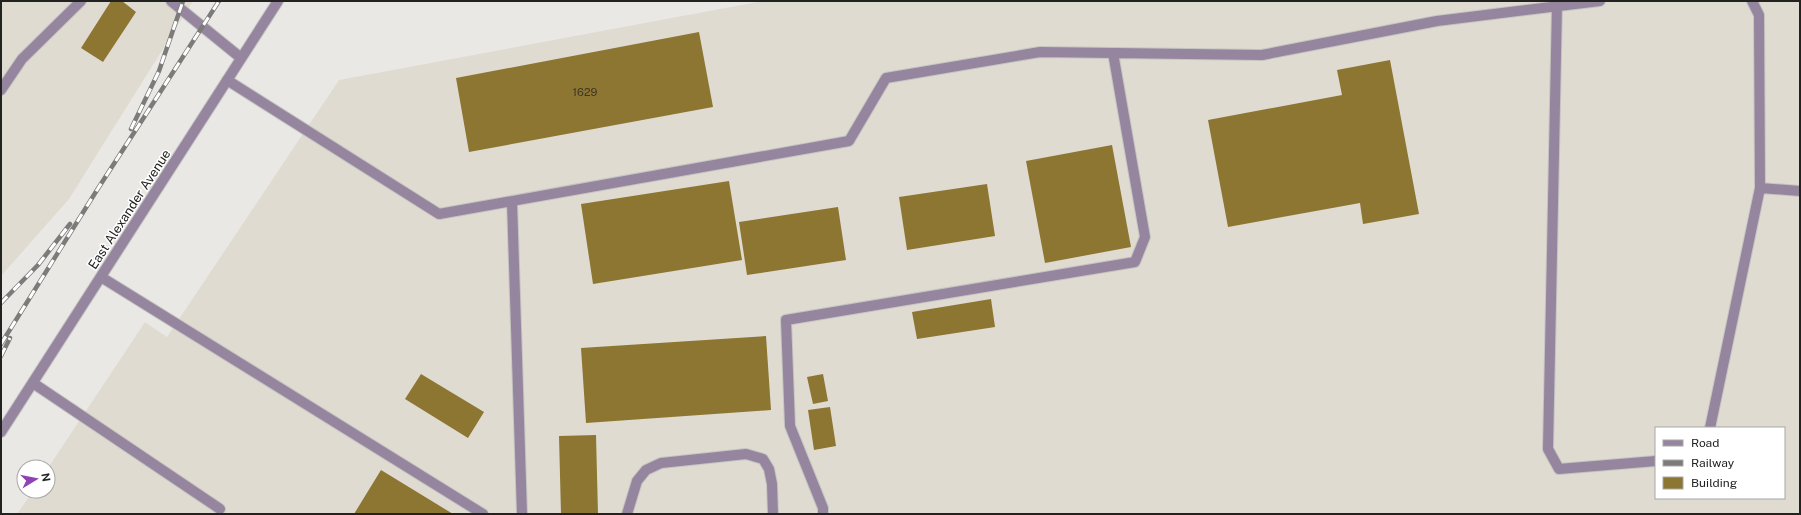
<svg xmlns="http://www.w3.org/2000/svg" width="1801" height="515" font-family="'Public Sans',sans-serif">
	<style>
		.built { fill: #dfdbd1; fill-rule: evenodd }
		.building { fill: #8d7532 }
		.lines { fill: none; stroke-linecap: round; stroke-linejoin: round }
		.minor-casing { stroke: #c5c4c2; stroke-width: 12 }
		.minor { stroke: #95859e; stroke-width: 10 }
		.rail-casing { stroke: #7c7b79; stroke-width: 4.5 }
		.rail { stroke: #fff; stroke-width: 3; stroke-dasharray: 9; stroke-linecap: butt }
		.labels { text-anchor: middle; stroke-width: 3; stroke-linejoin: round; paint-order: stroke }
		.number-label { font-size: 11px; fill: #3d3725 }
		.street-label { font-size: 13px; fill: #222221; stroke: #fff }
	</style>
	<rect width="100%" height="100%" fill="#e9e8e5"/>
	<path class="built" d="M1 1H193L69 199 1 276Z
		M763 1H1800V514H17L33 491H48V468L145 322 167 337 339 80ZM1656 428H1784V498H1656Z"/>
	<path class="building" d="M111 1H122L136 12 103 62 81 48Z
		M699 32 713 107 469 152 456 78Z
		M1390 60 1419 214 1363 224 1360 203 1228 227 1208 120 1342 95 1337 70Z
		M1112 145 1131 247 1045 263 1026 161Z
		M729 181 742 260 593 284 581 204Z
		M987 184 995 236 907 250 899 197Z
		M838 207 846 260 747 275 739 222Z
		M991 299 995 327 917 339 912 312Z
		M766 336 771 410 586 423 581 348Z
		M421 374 484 412 468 438 405 399Z
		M823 374 828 401 813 404 807 377Z
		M830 407 836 446 814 450 808 410Z
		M596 435 598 514H561L559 436Z
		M381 470 453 514H354Z"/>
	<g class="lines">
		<g class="minor-casing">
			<path id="minor" d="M171 1 241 58
				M1752 1 1759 15 1760 188 1800 191
				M1557 5 1548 449 1559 469 1656 461
				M227 80 439 214 849 141 886 78 1040 52 1262 55 1437 21 1600 1
				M1 90 22 59 81 1
				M512 202 522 514
				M101 277 483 514
				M33 383 220 509
				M1710 428 1760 188
				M1 432 278 1
				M627 514 637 481 646 470 661 463 746 454 763 459 769 469 772 484 773 514
				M823 514V508L790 426 786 320 1135 262 1145 237 1113 53"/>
		</g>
		<use href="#minor" class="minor"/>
		<g class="rail-casing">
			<path id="rail" d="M131 129 159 71 183 1
				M1 303 38 265 70 224
				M1 344 97 190 219 1
				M1 356 10 338"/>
		</g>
		<use href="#rail" class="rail"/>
	</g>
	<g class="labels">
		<g class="number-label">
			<text x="585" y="96">1629</text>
		</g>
		<g class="street-label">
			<text transform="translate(129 209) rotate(-57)" y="5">East Alexander Avenue</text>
		</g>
	</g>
	<rect width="1801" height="515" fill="none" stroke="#222221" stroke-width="4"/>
	<rect x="1655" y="427" width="130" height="72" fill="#ffffff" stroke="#a7a7a6"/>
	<rect x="1663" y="440" width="20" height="6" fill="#95859e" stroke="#a7a7a6"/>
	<text x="1691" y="447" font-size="12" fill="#222221">Road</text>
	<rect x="1663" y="460" width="20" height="6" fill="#7c7b79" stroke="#a7a7a6"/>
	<text x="1691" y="467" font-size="12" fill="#222221">Railway</text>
	<rect x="1663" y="477" width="20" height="12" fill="#8d7532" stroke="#a7a7a6"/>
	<text x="1691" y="487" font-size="12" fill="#222221">Building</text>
	<g transform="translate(36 479) rotate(80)"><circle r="19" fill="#ffffff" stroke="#a7a7a6"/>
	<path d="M0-3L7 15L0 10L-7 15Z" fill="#8f42b3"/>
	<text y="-6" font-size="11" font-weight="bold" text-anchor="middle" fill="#222221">N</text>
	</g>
</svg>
